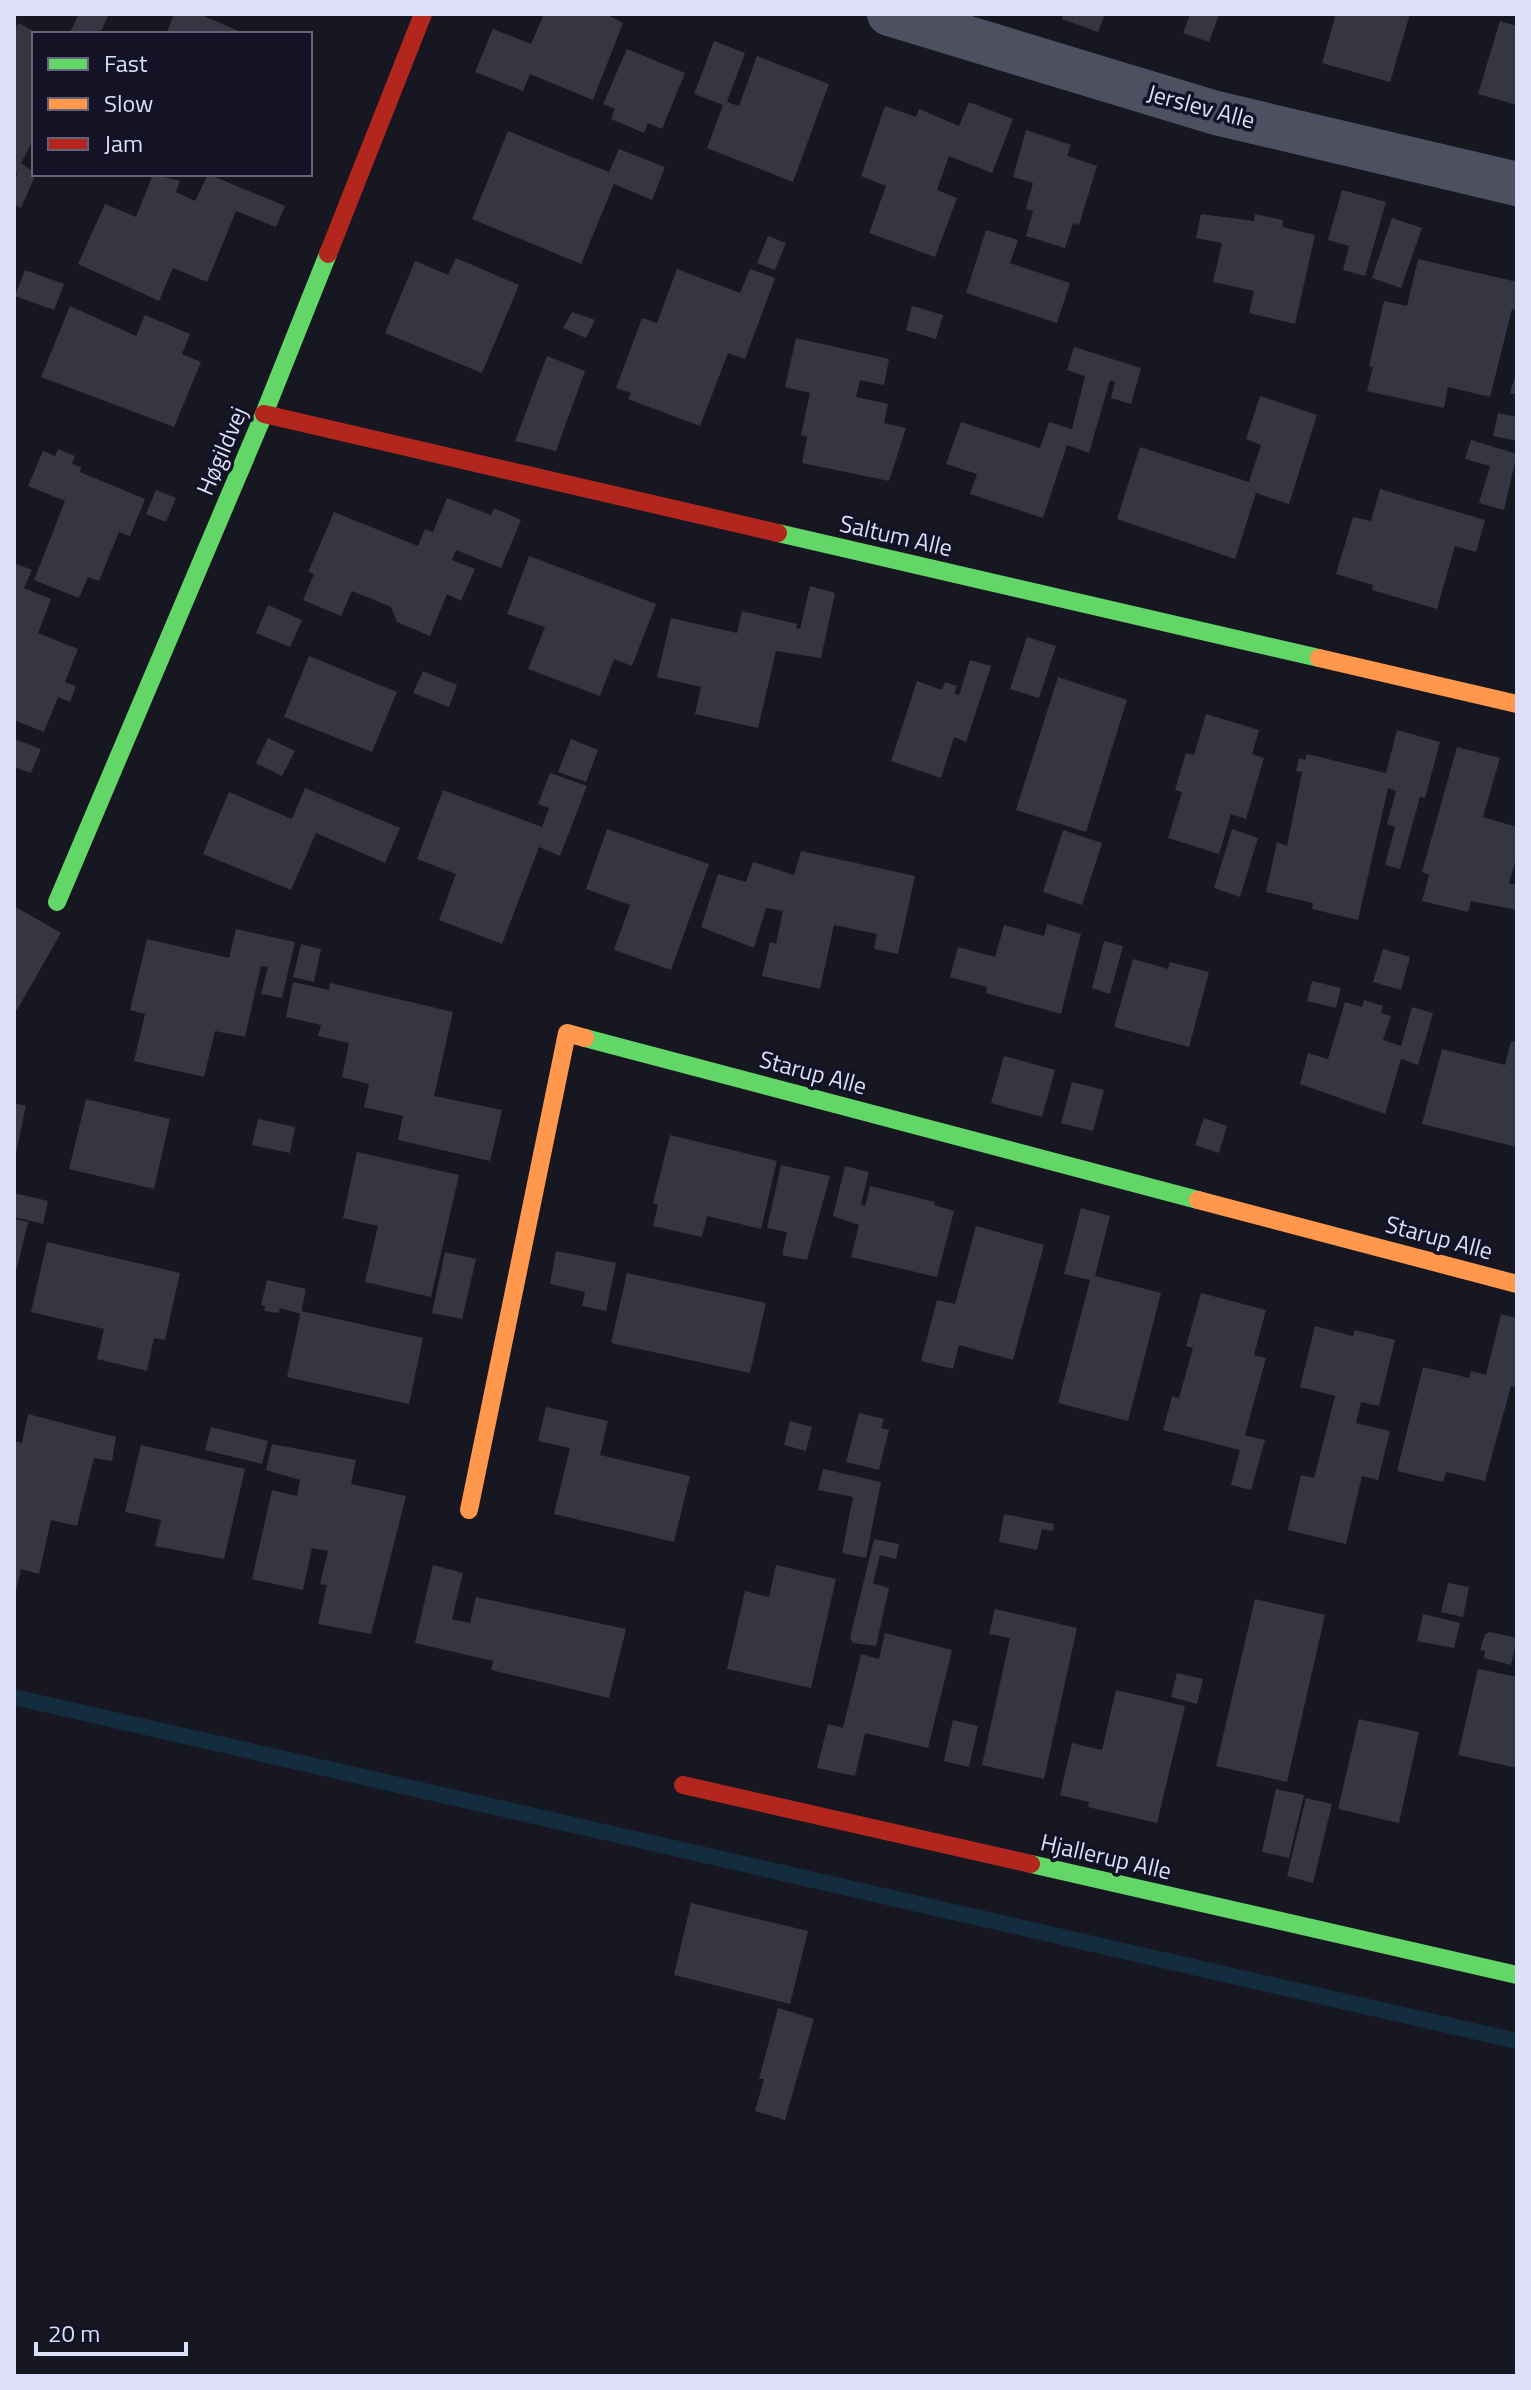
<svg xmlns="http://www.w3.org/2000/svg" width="1531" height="2390" font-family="'Titillium Web',sans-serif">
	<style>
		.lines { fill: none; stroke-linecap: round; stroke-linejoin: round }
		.stream { stroke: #132c3f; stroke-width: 16 }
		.building { fill: #363642 }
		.street { stroke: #4d5060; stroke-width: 44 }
		.fast { stroke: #63d668; stroke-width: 18 }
		.slow { stroke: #ff974d; stroke-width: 18 }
		.jam { stroke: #b3261e; stroke-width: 18 }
		.labels { text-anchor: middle; stroke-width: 7; stroke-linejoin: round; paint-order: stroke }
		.street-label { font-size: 24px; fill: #dcdefa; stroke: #131325 }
	</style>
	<rect width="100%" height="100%" fill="#171721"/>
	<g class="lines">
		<path class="stream" d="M14 1697 1517 2041"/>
	</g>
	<path class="building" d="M79 14H109L101 31 108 34H69Z
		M174 14H199L246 34H166Z
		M544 14H606L623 23 593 100 530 74 523 91 475 72 493 29 531 44Z
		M1064 14H1105L1098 32 1062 19Z
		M1190 14H1219L1209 42 1183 33Z
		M1336 14H1410L1390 82 1322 63Z
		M1500 21 1517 26V105L1478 94Z
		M18 23 40 34H34V138L21 163 36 174 21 208 14 204V180L20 168 14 177V32Z
		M714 41 745 53 727 102 739 106 757 56 829 84 793 182 707 148 723 105 694 94Z
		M627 49 685 73 662 129 648 123 644 133 611 119 615 109 603 104Z
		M969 102 1013 119 992 173 949 156 937 190 957 198 935 257 869 233 886 186 861 176 885 106 916 117 919 109 959 126Z
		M1026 130 1071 145 1067 156 1097 166 1079 225 1073 223 1065 248 1026 236 1033 211 1026 209 1033 183 1013 177Z
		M508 131 609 172 619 149 665 167 652 200 614 184 581 264 472 219Z
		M153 174 180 181 176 192 195 201 208 174 285 206 276 227 236 211 207 282 173 268 159 301 78 264 105 204 136 217Z
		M1342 190 1386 202 1365 276 1343 270 1349 246 1328 240Z
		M1201 214 1254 221 1255 214 1283 220 1282 227 1315 235 1295 324 1249 313 1254 291 1213 282 1222 243 1196 238Z
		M1392 218 1422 228 1401 288 1372 278Z
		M986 230 1018 240 1010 263 1070 283 1057 323 966 293Z
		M768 236 786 243 775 270 757 263Z
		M456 258 519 285 482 373 385 333 415 261 448 275Z
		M1418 259 1517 282V310L1512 309 1490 397 1448 387 1444 408 1367 391 1373 367 1369 366 1384 301 1407 306Z
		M677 269 740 293 750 269 775 278 745 359 728 353 700 426 628 399 631 393 616 388 642 318 657 323Z
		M25 270 64 284 54 310 15 296Z
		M70 306 136 336 145 315 190 334 182 354 201 362 174 427 41 377Z
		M912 306 943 315 936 339 906 330Z
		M572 312 595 320 586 338 563 328Z
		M796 338 889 359 884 385 860 380 856 397 888 404 884 423 906 428 889 481 802 463 807 437 801 435 810 393 785 387Z
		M1074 347 1141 368 1131 404 1111 398 1117 374 1115 382 1110 380 1089 453 1067 445 1043 518 970 494 977 474 946 464 961 422 1040 448 1049 422 1072 429 1085 376 1067 370Z
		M547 356 585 371 556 451 515 441Z
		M1517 370V395L1510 393Z
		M1260 396 1317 415 1289 504 1256 493 1235 559 1117 519 1140 447 1249 482 1261 445 1246 439Z
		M1498 413 1517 417V441L1493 436Z
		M1471 440 1517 454 1504 510 1479 503 1490 466 1465 459Z
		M58 449 75 456 72 464 81 467 80 472 145 499 130 536 119 532 99 581 88 577 79 598 34 580 65 501 28 486 43 451 55 456Z
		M1380 489 1485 520 1476 552 1455 546 1437 609 1372 590 1373 585 1336 574 1353 517 1371 521Z
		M156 490 176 498 166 522 146 514Z
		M447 498 491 515 494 508 521 520 501 568 456 550 452 560 475 569 461 601 447 594 430 636 397 622 391 607 352 591 341 616 303 600 314 574 308 572 334 512 418 546 425 529 433 532Z
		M529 556 656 604 632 666 614 659 600 696 528 669 545 627 507 614Z
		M14 563 32 570 24 588 51 599 38 633 78 649 65 682 76 686 70 702 58 697 44 732 14 720Z
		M810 586 835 593 821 658 776 651 758 728 695 714 701 687 657 677 671 618 737 633 742 611 797 624 796 628 800 629Z
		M268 605 302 620 290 647 256 633Z
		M1027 637 1056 646 1039 698 1010 689Z
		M309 656 397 692 372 752 284 717Z
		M970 660 991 666 966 742 954 737 941 778 891 761 917 681 942 690 945 682 957 686 954 693 959 695Z
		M423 671 457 685 449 707 413 693Z
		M1058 677 1127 700 1086 832 1016 810Z
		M1206 714 1259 730 1252 754 1264 758 1246 819 1231 814 1219 854 1168 838 1182 792 1175 790 1186 753 1194 755Z
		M1397 730 1440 742 1425 798 1420 797 1400 869 1385 865 1395 827 1387 824 1396 791 1388 788 1358 920 1312 909 1313 903 1266 892 1277 842 1287 846 1302 772 1296 771 1299 758 1305 760 1307 754 1386 773Z
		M268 738 295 751 282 776 256 763Z
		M14 739 41 749 31 773 14 767Z
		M571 739 598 750 586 782 558 772Z
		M1457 747 1500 758 1483 817 1517 827V856L1509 883 1517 885V910L1471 901 1468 912 1422 901 1429 875 1422 872Z
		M550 773 587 786 560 856 539 847 502 944 439 920 456 874 417 859 443 790 542 827 549 808 538 804Z
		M305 788 400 828 385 863 316 833 291 890 203 854 229 792 292 819Z
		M607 829 709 864 671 970 614 950 630 905 586 889Z
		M1232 829 1258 838 1240 897 1214 888Z
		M1063 830 1102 843 1082 905 1043 892Z
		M801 851 915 876 898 954 874 949 877 934 834 925 820 989 762 976 770 942 776 944 783 911 766 908 754 948 701 927 718 874 746 882 753 862 794 875Z
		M14 906 61 933 17 1010 14 1008Z
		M1047 924 1081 934 1061 1014 986 993 987 987 950 977 958 947 995 957 1004 925 1044 936Z
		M236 929 295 942 282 998 261 994 268 967 261 966 245 1037 215 1031 204 1077 134 1061 145 1014 130 1010 147 939 229 958Z
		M1104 941 1123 946 1110 994 1092 988Z
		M301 944 321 949 314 982 293 977Z
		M1383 949 1410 957 1401 990 1373 982Z
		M1133 959 1168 969 1170 962 1209 972 1189 1047 1114 1027Z
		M1312 981 1341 988 1336 1008 1307 1001Z
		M293 982 329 990 330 983 453 1012 434 1096 502 1110 490 1161 398 1140 403 1116 364 1107 369 1084 342 1077 349 1043 318 1036 321 1025 286 1017Z
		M1364 1000 1383 1006 1381 1013 1391 1016 1383 1040 1401 1046 1412 1007 1433 1013 1418 1065 1401 1059 1385 1114 1300 1084 1308 1053 1328 1059 1345 1002 1362 1007Z
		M1511 1041 1517 1042V1147L1422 1124 1442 1049 1505 1065Z
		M1004 1056 1055 1070 1042 1117 991 1103Z
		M1072 1082 1104 1090 1093 1131 1061 1123Z
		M86 1099 170 1119 154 1189 69 1169Z
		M14 1103 26 1106 15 1157H14Z
		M1204 1118 1227 1126 1219 1153 1195 1145Z
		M258 1119 295 1127 290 1153 252 1145Z
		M670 1135 777 1161 761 1229 707 1216 702 1237 653 1226 658 1205 653 1203Z
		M357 1152 459 1175 431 1297 365 1282 378 1226 343 1218Z
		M781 1165 830 1176 807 1260 782 1255 787 1232 767 1228Z
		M845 1166 869 1172 861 1204 865 1206 870 1186 935 1202 934 1205 954 1211 937 1277 851 1257 859 1225 833 1216Z
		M14 1193 48 1201 43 1224 14 1217Z
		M1081 1208 1110 1216 1095 1276 1161 1293 1128 1421 1058 1403 1090 1280 1064 1274Z
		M14 1219 28 1222 17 1268 14 1267Z
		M976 1226 1044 1245 1013 1360 959 1345 953 1369 921 1361 937 1300 955 1304Z
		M47 1242 180 1273 165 1340 154 1338 147 1371 97 1359 104 1329 31 1312Z
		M556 1251 616 1263 606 1311 582 1306 585 1292 550 1284Z
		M445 1252 476 1259 462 1319 432 1313Z
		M627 1273 766 1303 750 1373 611 1343Z
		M267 1280 306 1289 301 1314 280 1308 279 1313 264 1311 265 1306 261 1305Z
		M1201 1293 1266 1310 1254 1355 1266 1358 1245 1435 1265 1440 1251 1490 1231 1485 1240 1450 1163 1430 1172 1397 1179 1398 1193 1348 1186 1346Z
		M301 1311 423 1338 409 1404 287 1377Z
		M1501 1314 1517 1318V1388L1511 1386 1485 1481 1446 1472 1443 1482 1397 1471 1423 1367 1469 1378 1471 1371 1486 1375Z
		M1315 1326 1353 1336 1355 1330 1395 1340 1379 1406 1361 1402 1356 1423 1390 1431 1378 1480 1362 1476 1346 1544 1288 1530 1301 1475 1314 1478 1335 1396 1300 1387Z
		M546 1407 608 1421 600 1455 690 1476 674 1542 554 1514 570 1448 538 1441Z
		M859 1413 884 1419 881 1428 889 1430 879 1470 846 1462Z
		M28 1414 116 1437 112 1461 94 1458 77 1526 51 1520 39 1574 21 1569 15 1595 14 1441 22 1443Z
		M790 1421 812 1427 806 1451 784 1445Z
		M211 1427 268 1441 262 1464 205 1450Z
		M272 1444 356 1460 351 1484 406 1496 371 1634 318 1624 327 1585 320 1584 328 1551 312 1548 303 1590 252 1579 272 1490 297 1496 300 1480 266 1470Z
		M141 1445 245 1469 224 1559 155 1546 161 1520 125 1512Z
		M823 1469 881 1482 866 1558 842 1553 853 1497 818 1490Z
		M1004 1514 1054 1524 1053 1531 1042 1529 1037 1550 999 1542Z
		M874 1539 899 1544 896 1559 880 1555 873 1583 889 1588 876 1646 853 1643 850 1638Z
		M433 1565 463 1573 452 1619 470 1623 476 1597 626 1629 609 1698 491 1670 493 1661 415 1643Z
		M776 1565 836 1579 811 1688 727 1669 745 1591 769 1597Z
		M1448 1583 1469 1587 1463 1617 1441 1612Z
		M1255 1599 1325 1615 1287 1782 1216 1766Z
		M995 1609 1077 1628 1044 1779 982 1765 1010 1638 989 1634Z
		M1423 1614 1460 1623 1454 1648 1417 1641Z
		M1490 1632 1517 1638 1511 1665 1484 1658 1485 1651 1480 1650 1485 1634Z
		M885 1633 952 1650 928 1748 865 1733 855 1776 817 1768 828 1724 843 1728 861 1654 879 1659Z
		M1478 1669 1517 1677V1768L1458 1755Z
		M1177 1673 1203 1679 1197 1704 1171 1697Z
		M1116 1690 1185 1706 1157 1823 1088 1807 1089 1802 1060 1795 1072 1743 1102 1750Z
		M1359 1719 1419 1732 1399 1823 1338 1809Z
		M953 1720 978 1726 969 1767 944 1761Z
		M1276 1789 1304 1795 1289 1858 1262 1852Z
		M1306 1798 1332 1804 1313 1883 1287 1876Z
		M691 1903 808 1931 790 2004 674 1975Z
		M778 2008 814 2019 785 2120 755 2111 764 2079H759Z"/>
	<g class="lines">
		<path class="street" d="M889 14 1216 113 1517 184"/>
		<path class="fast" d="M778 533 1319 658
			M57 902 264 414 328 254
			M585 1038 1198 1200
			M1031 1864 1517 1975"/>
		<path class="slow" d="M1319 658 1517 704
			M1198 1200 1517 1284
			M469 1510 567 1033 585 1038"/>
		<path class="jam" d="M328 254 423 14
			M264 414 778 533
			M683 1785 1031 1864"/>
	</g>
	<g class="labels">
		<g class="street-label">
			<text transform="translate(1201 107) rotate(15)" y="8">Jerslev Alle</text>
			<text transform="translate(222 451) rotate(-67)" y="8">Høgildvej</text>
			<text transform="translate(896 536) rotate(13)" y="8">Saltum Alle</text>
			<text transform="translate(813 1073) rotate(15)" y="8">Starup Alle</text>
			<text transform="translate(1439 1238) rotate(15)" y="8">Starup Alle</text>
			<text transform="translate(1106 1857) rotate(13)" y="8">Hjallerup Alle</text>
		</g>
	</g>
	<rect width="1531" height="2390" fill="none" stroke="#dcdefa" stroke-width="32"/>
	<rect x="32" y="32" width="280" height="144" fill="#131325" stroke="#63647a" stroke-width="2"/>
	<rect x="48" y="58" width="40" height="12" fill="#63d668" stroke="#63647a" stroke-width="2"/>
	<text x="104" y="72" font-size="24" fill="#dcdefa">Fast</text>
	<rect x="48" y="98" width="40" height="12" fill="#ff974d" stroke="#63647a" stroke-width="2"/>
	<text x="104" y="112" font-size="24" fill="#dcdefa">Slow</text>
	<rect x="48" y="138" width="40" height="12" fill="#b3261e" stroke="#63647a" stroke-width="2"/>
	<text x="104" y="152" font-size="24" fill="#dcdefa">Jam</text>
	<path d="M36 2342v12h150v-12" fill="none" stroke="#dcdefa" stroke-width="4"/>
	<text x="48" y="2342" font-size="24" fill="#dcdefa" stroke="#131325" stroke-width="6" paint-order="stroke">20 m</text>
</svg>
